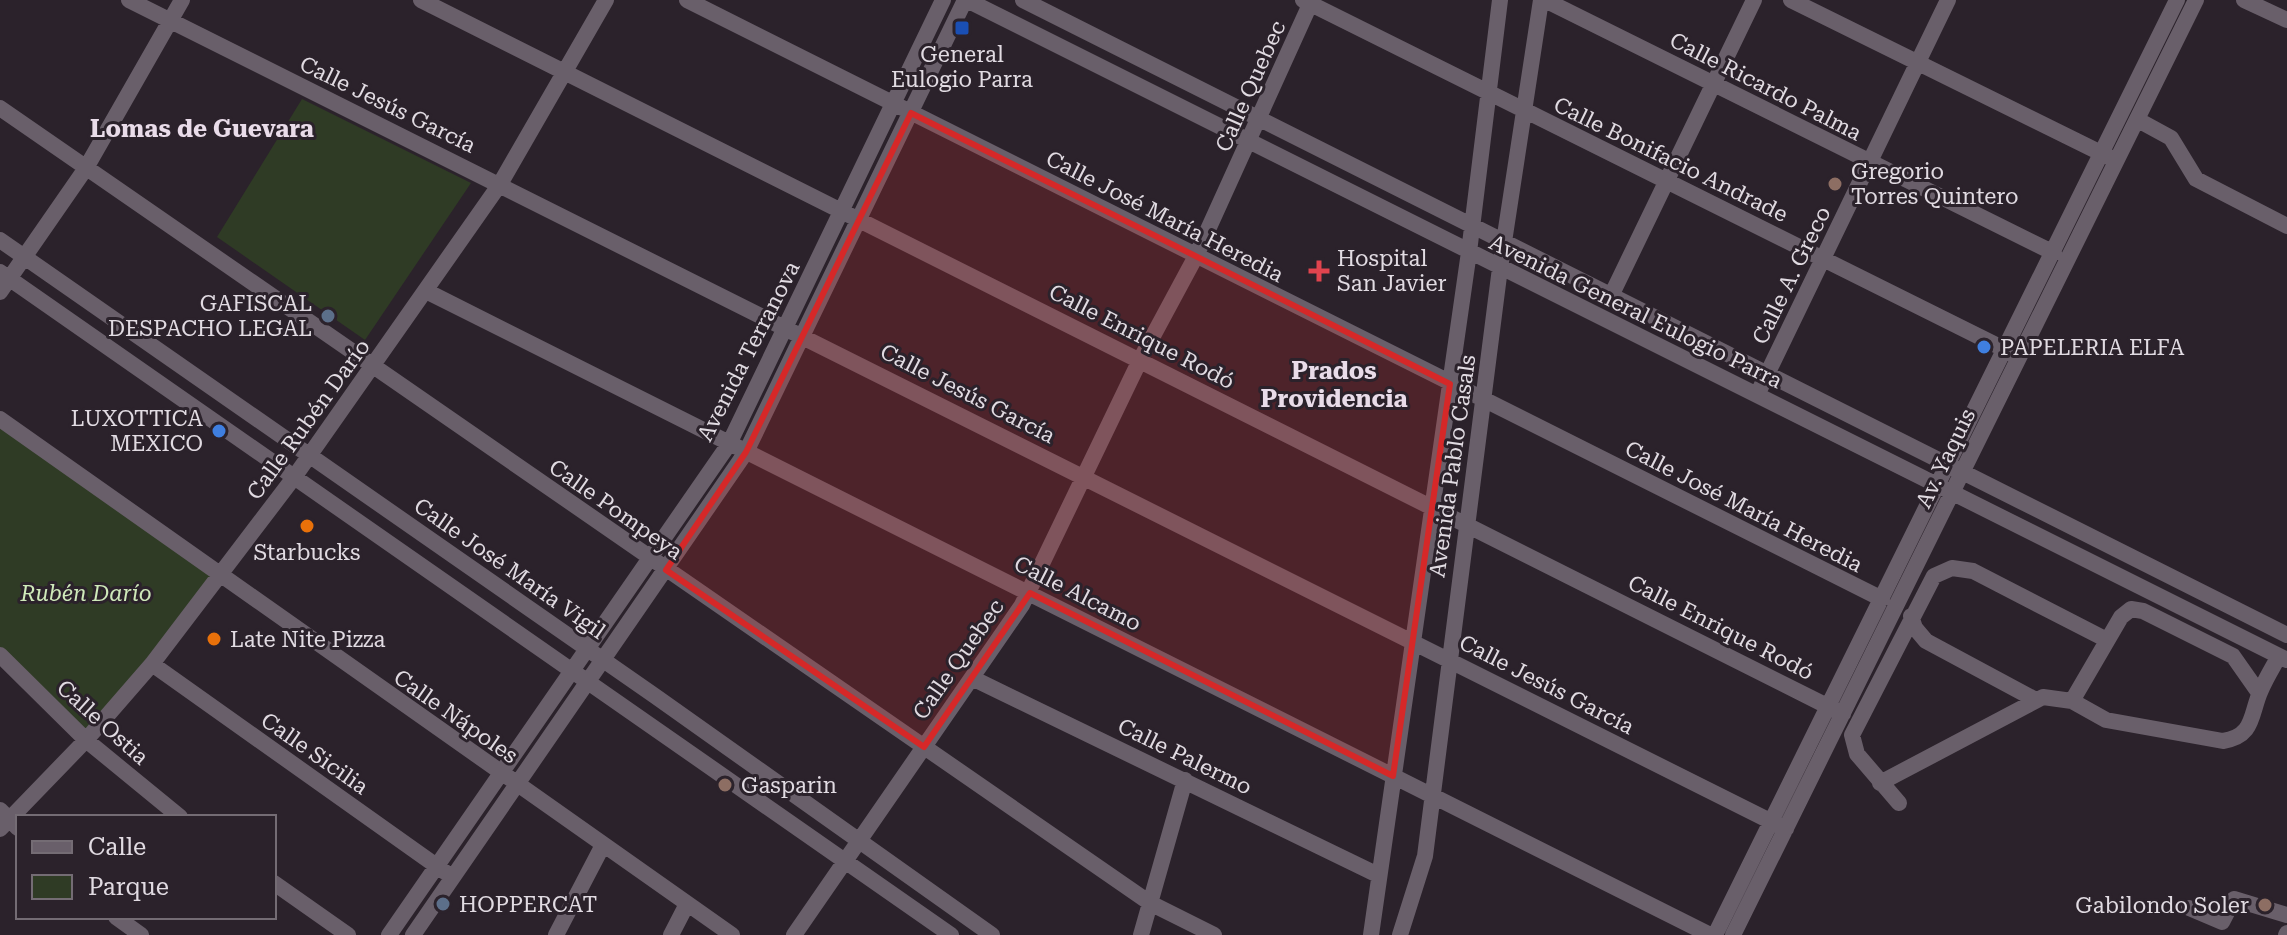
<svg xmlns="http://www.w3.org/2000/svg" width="2287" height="935" font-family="'Roboto Serif',serif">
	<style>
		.green { fill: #2f3b25 }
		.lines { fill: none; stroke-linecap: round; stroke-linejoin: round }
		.minor { stroke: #695f6a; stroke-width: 16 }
		.marked { fill: #d62828; fill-opacity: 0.2; stroke: #d62828; stroke-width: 6; stroke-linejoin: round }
		.transit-dot { fill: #1a4fb4; stroke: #2b222b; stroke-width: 3 }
		.education-dot { fill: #8d6e63; stroke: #2b222b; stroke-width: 3 }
		.health-dot { fill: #e0444e; stroke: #2b222b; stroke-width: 3 }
		.service-dot { fill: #5c6f8a; stroke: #2b222b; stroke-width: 3 }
		.shop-dot { fill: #3f7fe0; stroke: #2b222b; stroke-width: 3 }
		.food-dot { fill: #e8710a; stroke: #2b222b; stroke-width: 3 }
		.labels { text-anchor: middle; stroke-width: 6; stroke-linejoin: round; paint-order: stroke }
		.poi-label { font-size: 22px; fill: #e1dbe2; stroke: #2b222b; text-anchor: start }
		.street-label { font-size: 22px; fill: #e1dbe2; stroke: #2b222b }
		.park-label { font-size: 22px; font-style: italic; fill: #cfeaba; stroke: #2b222b }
		.neighbourhood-label { font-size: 24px; font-weight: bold; fill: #e9dce9; stroke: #2b222b }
	</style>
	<rect width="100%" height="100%" fill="#2b222b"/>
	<path class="green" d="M302 99 471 183 365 340 217 237Z
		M0 422 214 577 86 733 0 648Z"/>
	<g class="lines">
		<path class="minor" d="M129 0 1786 829
			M421 0 1843 714
			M687 0 1882 599
			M967 0 2287 660
			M1023 0 2287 635
			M1303 0 2014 354
			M1545 0 2054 253
			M1791 0 2109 157
			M2244 0 2287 20
			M0 108 1150 903 1214 935
			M2138 120 2171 138 2196 179 2287 226
			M0 240 655 696 992 935
			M0 272 951 935
			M426 291 1710 935
			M0 292 86 168 182 0
			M1611 296 1754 0
			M1757 395 1948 0
			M0 419 732 935
			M1911 616 1915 628 1926 641 2034 699
			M0 655 86 740 180 817
			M152 664 445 872
			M972 678 1378 875
			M2072 701 2121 617 2131 609 2143 611 2233 656 2259 693
			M1880 783 2043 697 2072 701 2106 720 2223 741C2255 736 2250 714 2261 690 2266 678 2273 667 2279 656
			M1899 803 1857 754 1852 735 1934 576 1952 568 1973 571 2107 640
			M0 810 18 828
			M0 829 86 740 152 664 295 476 500 184 606 0
			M274 883 348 935
			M2189 908 2222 922 2234 899 2287 915
			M116 917 141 935
			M389 935 729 444 943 0
			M413 935 746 452 965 0
			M556 935 603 845
			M671 935 687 904
			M794 935 1022 605 1140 360 1196 256 1312 0
			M1141 935 1185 780
			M1371 935 1469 252 1500 0
			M1400 935 1425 856 1500 268 1541 0
			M1715 935 2177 0
			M1733 935 2196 0
			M2286 935 2287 933"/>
	</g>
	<path class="marked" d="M911 113 1450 384 1393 776 1030 593 924 747 666 570 746 452Z"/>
	<rect class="transit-dot" x="954" y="20" width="16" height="16" rx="4"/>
	<g class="education-dot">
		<circle cx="1835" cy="184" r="8"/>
		<circle cx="725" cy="785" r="8"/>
		<circle cx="2265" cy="905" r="8"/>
	</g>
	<path class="health-dot" d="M1315 259h8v8h8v8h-8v8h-8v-8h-8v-8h8z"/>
	<g class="service-dot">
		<circle cx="328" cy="316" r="8"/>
		<circle cx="443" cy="904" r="8"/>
	</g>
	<g class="shop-dot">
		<circle cx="1984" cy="347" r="8"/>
		<circle cx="219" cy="431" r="8"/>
	</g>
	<g class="food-dot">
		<circle cx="307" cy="526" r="8"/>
		<circle cx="214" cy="639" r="8"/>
	</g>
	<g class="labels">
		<g class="poi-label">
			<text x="962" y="62" text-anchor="middle">General<tspan x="962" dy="25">Eulogio Parra</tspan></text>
			<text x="1851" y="179">Gregorio<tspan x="1851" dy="25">Torres Quintero</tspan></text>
			<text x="1337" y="266">Hospital<tspan x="1337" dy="25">San Javier</tspan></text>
			<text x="312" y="311" text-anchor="end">GAFISCAL<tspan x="312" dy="25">DESPACHO LEGAL</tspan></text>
			<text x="2000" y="355">PAPELERIA ELFA</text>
			<text x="203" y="426" text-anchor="end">LUXOTTICA<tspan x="203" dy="25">MEXICO</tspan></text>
			<text x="307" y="560" text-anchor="middle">Starbucks</text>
			<text x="230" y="647">Late Nite Pizza</text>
			<text x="741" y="793">Gasparin</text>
			<text x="459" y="912">HOPPERCAT</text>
			<text x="2249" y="913" text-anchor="end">Gabilondo Soler</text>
		</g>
		<g class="street-label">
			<text transform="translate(1250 86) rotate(-66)" y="8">Calle Quebec</text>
			<text transform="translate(1766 86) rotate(27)" y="8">Calle Ricardo Palma</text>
			<text transform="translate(388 104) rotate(26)" y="8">Calle Jesús García</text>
			<text transform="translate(1671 159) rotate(26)" y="8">Calle Bonifacio Andrade</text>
			<text transform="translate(1165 216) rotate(27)" y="8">Calle José María Heredia</text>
			<text transform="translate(1791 275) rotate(-64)" y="8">Calle A. Greco</text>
			<text transform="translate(1636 311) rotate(26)" y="8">Avenida General Eulogio Parra</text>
			<text transform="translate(1142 336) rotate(27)" y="8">Calle Enrique Rodó</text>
			<text transform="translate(748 351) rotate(-63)" y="8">Avenida Terranova</text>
			<text transform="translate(968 393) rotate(27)" y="8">Calle Jesús García</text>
			<text transform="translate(308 419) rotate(-54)" y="8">Calle Rubén Darío</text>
			<text transform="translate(1945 458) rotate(-64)" y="8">Av. Yaquis</text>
			<text transform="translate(1452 466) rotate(-82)" y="8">Avenida Pablo Casals</text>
			<text transform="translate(1744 506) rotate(27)" y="8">Calle José María Heredia</text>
			<text transform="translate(616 509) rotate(35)" y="8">Calle Pompeya</text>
			<text transform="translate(510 568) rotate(35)" y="8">Calle José María Vigil</text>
			<text transform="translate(1078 593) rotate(27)" y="8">Calle Alcamo</text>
			<text transform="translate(1721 627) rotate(27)" y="8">Calle Enrique Rodó</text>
			<text transform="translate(958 659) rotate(-55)" y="8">Calle Quebec</text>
			<text transform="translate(1547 684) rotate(27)" y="8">Calle Jesús García</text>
			<text transform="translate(456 716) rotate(35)" y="8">Calle Nápoles</text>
			<text transform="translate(103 722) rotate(42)" y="8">Calle Ostia</text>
			<text transform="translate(315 753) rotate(35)" y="8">Calle Sicilia</text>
			<text transform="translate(1185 756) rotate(26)" y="8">Calle Palermo</text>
		</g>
		<g class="park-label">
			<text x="86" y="601">Rubén Darío</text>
		</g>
		<g class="neighbourhood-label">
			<text x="202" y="137">Lomas de Guevara</text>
			<text x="1334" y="379">Prados<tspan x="1334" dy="28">Providencia</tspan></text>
		</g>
	</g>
	<rect x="16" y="815" width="260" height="104" fill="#2b222b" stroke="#746c74" stroke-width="2"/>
	<rect x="32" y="841" width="40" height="12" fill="#695f6a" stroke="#746c74" stroke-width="2"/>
	<text x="88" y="855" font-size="24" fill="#e1dbe2">Calle</text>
	<rect x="32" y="875" width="40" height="24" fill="#2f3b25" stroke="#746c74" stroke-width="2"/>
	<text x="88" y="895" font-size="24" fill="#e1dbe2">Parque</text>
</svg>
